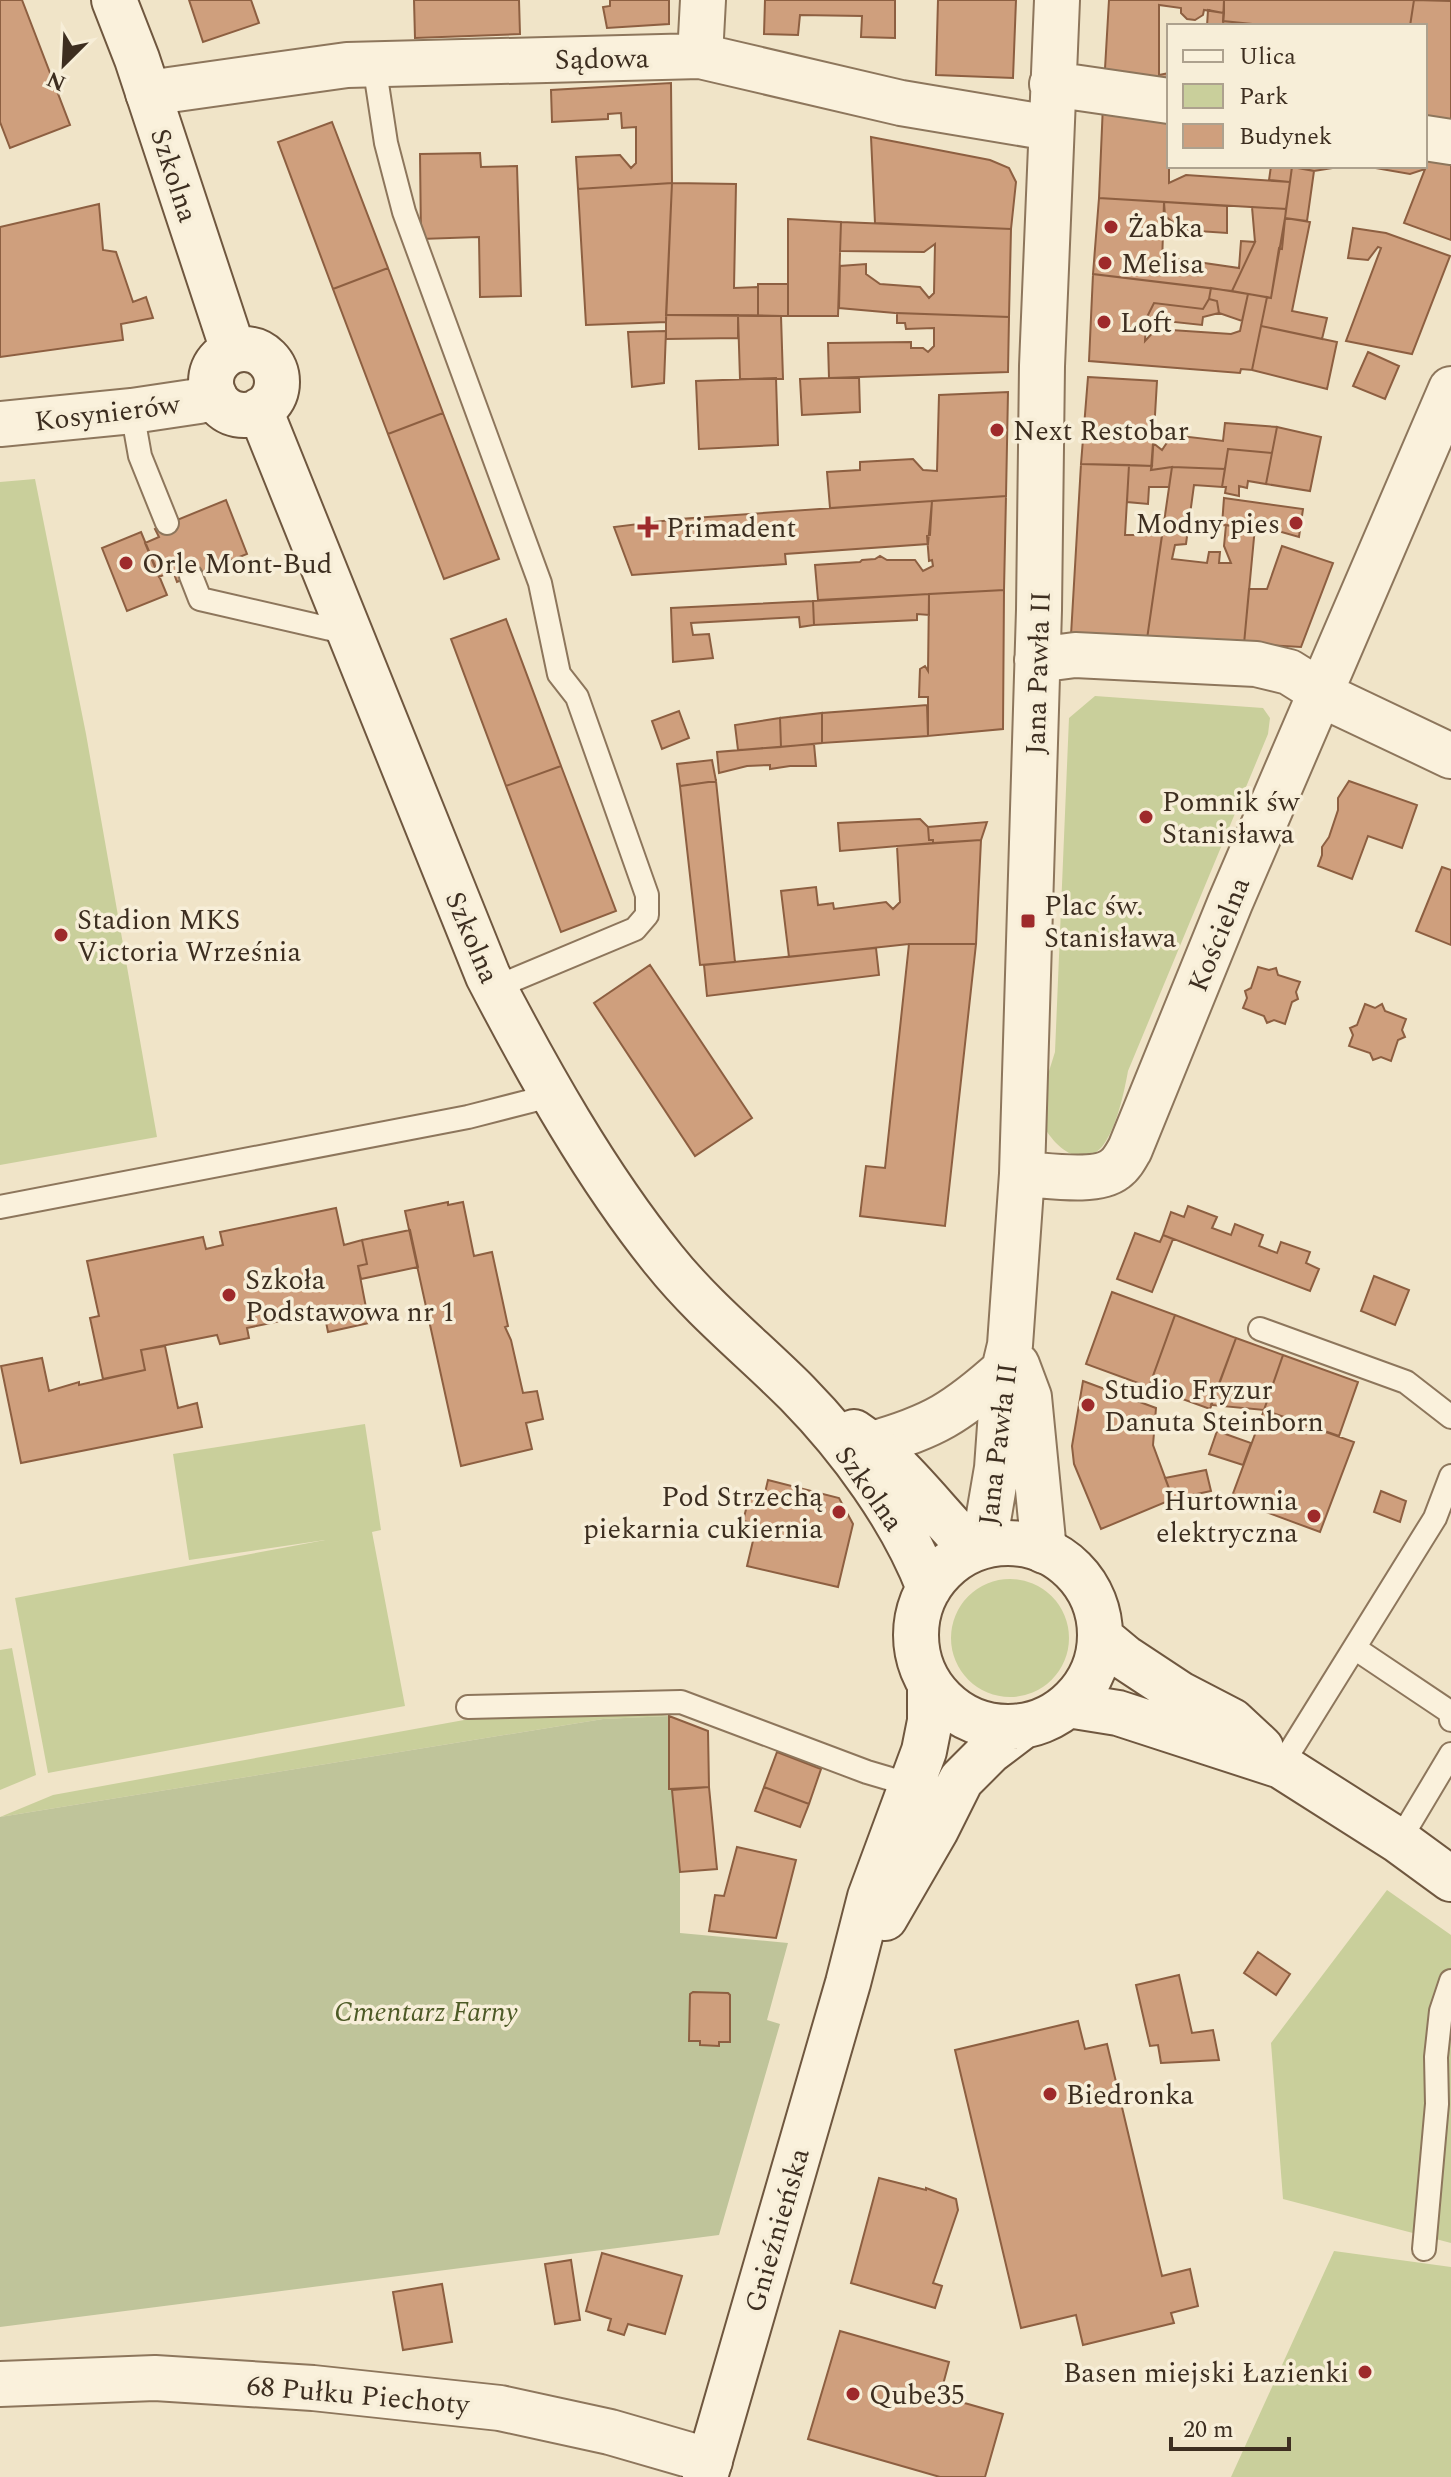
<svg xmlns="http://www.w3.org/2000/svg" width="1451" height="2477" font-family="Spectral,serif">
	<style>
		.green { fill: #c9cf9b }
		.cemetery { fill: #bfc49a }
		.building { fill: #cf9f7d; stroke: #8d5f41; stroke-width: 2 }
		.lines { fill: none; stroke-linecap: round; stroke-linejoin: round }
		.lane-casing { stroke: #8d765c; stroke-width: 26 }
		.street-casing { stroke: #8d765c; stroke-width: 48 }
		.secondary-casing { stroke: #6f573f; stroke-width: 48 }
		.lane { stroke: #faf1dc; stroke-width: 22 }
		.street { stroke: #faf1dc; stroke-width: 44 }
		.secondary { stroke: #faf1dc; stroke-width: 44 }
		.poi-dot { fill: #9e2a2b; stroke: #f7eed8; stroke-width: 3 }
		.labels { text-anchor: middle; stroke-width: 7; stroke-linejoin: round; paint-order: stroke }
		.street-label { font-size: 28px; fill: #3d2e20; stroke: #f7eed8 }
		.poi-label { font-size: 28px; fill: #3d2e20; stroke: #f7eed8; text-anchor: start }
		.park-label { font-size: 28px; font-style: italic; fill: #4d5a26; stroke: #f7eed8 }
	</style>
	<rect width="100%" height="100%" fill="#f0e4c8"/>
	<path class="green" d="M35 479 86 734 157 1137 0 1165V482Z
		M1095 696 1263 708 1270 718 1268 734 1128 1071C1124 1093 1117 1126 1104 1144 1084 1172 1056 1148 1044 1127L1045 1084 1055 1052 1069 718Z
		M365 1424 381 1530 372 1532 405 1706 48 1773 15 1598 325 1540 189 1560 173 1454Z
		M951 1638a59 59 0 1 1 118 0a59 59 0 1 1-118 0Z
		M12 1648 36 1775 0 1790V1650Z
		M640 1712 669 1716 603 1719 0 1817 53 1795 486 1716Z
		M1387 1890 1451 1935V2243L1283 2199 1271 2043Z
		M1334 2251 1451 2267V2477H1231Z"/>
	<path class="cemetery" d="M669 1716 680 1872V1933L788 1943 767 2020 780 2024 719 2235 0 2327V1817L603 1719Z"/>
	<path class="building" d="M0 0H22L70 125 10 148 0 122Z
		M189 0H251L259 23 203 42Z
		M414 0H519L520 34 415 38Z
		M610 0H669V24L607 28 603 7 610 6Z
		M765 0H895V38L861 37 862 16 800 15 798 35 764 34Z
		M938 0H1016L1013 78 936 75Z
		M1109 0H1224V13L1204 10 1203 15 1195 20 1187 19 1181 13V8L1159 5V75L1169 73V92L1104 86Z
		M1224 0H1414L1410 26H1273L1223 21Z
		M1414 0 1451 1V132L1425 128V26H1410Z
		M1208 10 1224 13 1223 26H1207Z
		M1223 21 1252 24 1251 26H1223Z
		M671 83 672 183 578 189 576 157 620 155 631 168 636 163V127L622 128 621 113 608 114V119L552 122 551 90Z
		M1103 104 1169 110V183L1186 175 1290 182 1286 209 1099 198Z
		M332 122 388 268 333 289 278 142Z
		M871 137 990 160 1009 168 1016 182 1011 229 875 223Z
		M1425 144 1451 149V240L1404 223 1425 169 1410 174 1364 166H1425Z
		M480 153 481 167 517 166 521 296 480 297 479 237 421 239 420 154Z
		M1271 166H1292L1290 182 1269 180Z
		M1292 166H1345L1314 171Z
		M1292 167 1314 171 1307 221 1285 218Z
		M672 183 666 322 586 325 578 189Z
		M672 183 736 184 734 288 758 287V316L666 315Z
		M1099 198 1164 202 1162 264 1177 259 1239 268 1241 241 1255 242 1232 291 1093 274Z
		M1164 202 1227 206V233L1183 230 1165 216Z
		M99 204 103 250 116 252 133 302 146 297 153 318 121 324 123 340 0 357V227Z
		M1252 207 1286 209 1282 249 1279 248 1271 298 1232 291 1255 242Z
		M1285 218 1310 222 1292 311 1327 318 1322 339 1261 326 1267 297 1271 298Z
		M788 219 841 222 838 316H788Z
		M841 222 1011 229 1009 317 895 313 839 308 840 266 866 264V274L880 284 920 287 929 298 934 293 935 244 924 252 840 251Z
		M1353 228 1386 233 1450 256 1412 354 1346 341 1381 248 1378 247 1368 260 1348 258Z
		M388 268 443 413 388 434 333 289Z
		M1093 274 1211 288 1209 299 1203 309 1154 303 1146 319 1145 341 1156 329 1231 334 1240 331 1248 294 1267 297 1252 370 1241 369 1240 373 1089 361Z
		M758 284H788V316H758Z
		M1211 288 1248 294 1242 321 1219 313 1217 301 1209 299Z
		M1209 299 1217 301 1219 313 1203 317 1202 325 1146 319 1154 303 1203 309Z
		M897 313 1009 317 1008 372 829 378 828 343 911 342V348H923L928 352 934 346V328L906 329 905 323H897Z
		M666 315H738V338L666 339Z
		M738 315 781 316 783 379H740Z
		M1261 326 1337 342 1327 389 1252 370Z
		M666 331 664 383 632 387 628 332Z
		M1368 352 1399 366 1385 399 1353 386Z
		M859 377 860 412 802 415 800 379Z
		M1088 377 1157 381 1152 466 1081 464Z
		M776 378 778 445 699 449 696 381Z
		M1008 392 1006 496 830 508 827 472 860 470V462L913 459 923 470 937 471 939 395Z
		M443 413 499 559 444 579 388 434Z
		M1225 423 1277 427 1272 453 1228 449 1225 469 1172 467 1151 470 1153 443 1162 450 1172 435 1223 441Z
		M1277 427 1321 437 1310 491 1266 484Z
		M1228 449 1272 453 1266 484 1248 481 1247 488 1239 486V496L1225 493 1226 487H1222Z
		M1081 464 1129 465 1125 535H1162L1147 639 1071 635Z
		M1129 465 1152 466 1151 470 1172 467 1169 487H1149L1148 504 1127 502Z
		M1172 467 1225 469 1222 487 1194 485 1186 544 1175 545 1172 559 1207 563 1209 552H1220L1219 563H1231L1224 546 1226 525 1255 527 1244 644 1147 639Z
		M1006 496 1004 590 818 600 815 565 860 562 862 560 875 559 880 556 887 560H915L923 571 933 566 932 560 929 561 927 536 930 535 932 501Z
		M1224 498 1303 509 1299 537 1271 529 1222 525Z
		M226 500 247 554 177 582 173 571 159 577 145 543 159 537 155 529Z
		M932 501 928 544 785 554 786 564 632 575 614 527 679 519Z
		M141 532 167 595 127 611 102 548Z
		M1282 546 1333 563 1301 647 1244 644 1249 589H1267Z
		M1004 590 1003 729 928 736V697H919L920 669 925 666 928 671 929 594Z
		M929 594V615L917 614V620L814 625 813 601Z
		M813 601 814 625 800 627 799 617 691 623 693 635 709 634 713 658 673 662 671 608Z
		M506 619 561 766 506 786 451 639Z
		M927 705 928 736 822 743V713Z
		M679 711 689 738 662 749 652 721Z
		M822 713V743L781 747 780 718Z
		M780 718 781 747 738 750 735 725Z
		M814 744 816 766H790L770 769V765L747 766 719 773 717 752Z
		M712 760 716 781 680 786 677 764Z
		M561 766 616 911 561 932 506 786Z
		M716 781 735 962 700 965 680 786Z
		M1349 781 1417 805 1402 848 1368 836 1352 879 1318 866 1322 855V847L1329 837 1338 810V798Z
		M920 819 928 827 929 840H933V843L840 851 838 823Z
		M987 822 981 840 933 843V840H929L928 827Z
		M981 840 976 944H909L789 957 781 891 816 887 818 905 833 903 834 909 886 902 893 909 900 902 897 846Z
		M1442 867 1451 870V945L1416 931Z
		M909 944H976L945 1226 860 1216 866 1166 885 1168Z
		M876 948 879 975 707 996 704 965Z
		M650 965 752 1118 695 1156 594 1003Z
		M1258 967 1269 970 1276 968 1278 975 1300 982 1296 992 1298 999 1292 1002 1285 1024 1274 1020 1267 1023 1264 1016 1243 1008 1247 998 1245 991 1251 988Z
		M1365 1004 1375 1008 1382 1004 1385 1011 1406 1019 1402 1030 1405 1037 1398 1040 1391 1061 1381 1057 1373 1060 1370 1053 1349 1046 1353 1035 1350 1028 1357 1025Z
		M448 1202V1205L463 1202 474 1256 492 1252 508 1326 505 1327 511 1340 523 1393 537 1391 543 1419 526 1423 532 1449 461 1466 405 1211Z
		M1188 1206 1217 1217 1212 1228 1231 1235 1235 1224 1263 1235 1259 1246 1277 1253 1281 1242 1310 1252 1306 1263 1319 1269 1310 1291 1163 1235 1171 1212 1184 1217Z
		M336 1208 344 1245 362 1240 367 1264 358 1266 369 1323 328 1332 324 1312 247 1328 249 1338 220 1344 217 1335 141 1350 145 1370 103 1379 90 1318 99 1316 87 1261 203 1237 206 1249 223 1245 220 1232Z
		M410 1230 418 1267 361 1279 358 1266 367 1264 362 1240Z
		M1135 1233 1160 1242 1163 1235 1173 1239 1152 1292 1117 1279Z
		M1374 1276 1409 1290 1395 1325 1361 1311Z
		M1112 1292 1175 1315 1149 1387 1086 1364Z
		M1175 1315 1236 1338 1210 1409 1149 1387Z
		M1236 1338 1283 1355 1264 1410 1211 1405Z
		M165 1346 178 1408 197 1403 202 1427 21 1463 1 1366 42 1358 49 1391 79 1382V1385L145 1370 141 1350Z
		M1283 1355 1358 1382 1339 1436 1264 1410Z
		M1083 1381 1156 1408 1153 1445 1173 1499 1101 1529 1074 1464 1072 1446Z
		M1264 1410 1354 1442 1320 1532 1231 1499Z
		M1217 1431 1251 1443 1243 1465 1209 1454Z
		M1206 1470 1211 1491 1173 1499 1165 1478Z
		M768 1480 839 1498 853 1524 838 1587 747 1566 757 1524 743 1521 750 1494 764 1497Z
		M1381 1491 1406 1501 1400 1522 1374 1512Z
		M669 1716 708 1731 709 1787 669 1789Z
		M777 1752 821 1769 809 1804 764 1787Z
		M709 1787 717 1869 680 1872 672 1790Z
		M764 1787 809 1804 800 1827 755 1811Z
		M737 1847 796 1860 776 1938 709 1931 715 1895 724 1896Z
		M1258 1952 1290 1974 1276 1995 1244 1973Z
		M1179 1975 1192 2033 1213 2030 1219 2060 1161 2063 1158 2045 1150 2046 1136 1985Z
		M693 1992 728 1993 730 1995V2042H719V2046L700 2045V2041H689L690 1994Z
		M1078 2021 1085 2049 1107 2044 1162 2276 1190 2269 1198 2306 1171 2313 1174 2323 1083 2345 1076 2315 1021 2328 955 2050Z
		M879 2178 926 2190V2188L956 2199 958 2210 933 2283 942 2286 935 2308 851 2283Z
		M602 2253 682 2276 665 2334 628 2324 624 2335 608 2330 611 2319 586 2311Z
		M571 2260 580 2320 555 2324 545 2264Z
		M442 2284 452 2342 403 2350 393 2292Z
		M840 2331 949 2362 940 2396 1003 2414 985 2477H940L808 2439Z"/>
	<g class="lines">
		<g class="lane-casing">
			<path id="lane" d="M374 64 386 143 404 212 540 583 559 674 577 697 647 895V915L635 929 494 988
				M132 411 140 456 167 523
				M191 576 200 599 348 633
				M0 1207 468 1117 554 1095
				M1260 1329 1406 1382 1451 1417
				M1356 1649 1450 1712 1451 1720
				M468 1707 681 1702 867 1772 911 1785
				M1281 1766 1435 1518 1451 1476
				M1399 1841 1451 1754
				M1424 2249 1437 2104 1436 2057 1441 2011 1451 1981"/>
		</g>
		<g class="street-casing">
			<path id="street" d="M700 56 703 0
				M1052 84 1169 101
				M148 93 347 65 700 56 901 103 1050 128
				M1425 138 1451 142
				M0 424 132 411 199 401 214 395
				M1037 660 1075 655 1256 664 1289 672 1337 702 1451 756
				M1022 1174C1046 1175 1096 1184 1115 1169 1122 1164 1126 1156 1130 1149L1230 903 1451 389
				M1017 1365 1029 1397 1044 1551
				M872 1444C933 1427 957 1412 1004 1370
				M984 1544 997 1468 1004 1370 1010 1345 1022 1174 1039 610 1042 366 1057 0
				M0 2384 155 2378 313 2388 500 2408 610 2432 710 2461"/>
		</g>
		<g class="secondary-casing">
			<path id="secondary" d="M114 0 137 59 233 350
				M211 382a33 33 0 1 1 66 0a33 33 0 1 1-66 0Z
				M260 410 488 976C538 1072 596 1176 664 1260 703 1309 753 1349 797 1393 850 1447 902 1518 929 1588
				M854 1432C901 1463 933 1510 972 1549
				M916 1635a92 92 0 1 1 184 0a92 92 0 1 1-184 0Z
				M1100 1637 1124 1657 1180 1694 1232 1721 1261 1748
				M1068 1705 1118 1713 1281 1766 1399 1841 1451 1879
				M885 1918 936 1830 961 1780 990 1751 1023 1726
				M705 2477 848 1983 870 1897 924 1751 930 1721V1685"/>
		</g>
		<use href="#lane" class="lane"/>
		<use href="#street" class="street"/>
		<use href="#secondary" class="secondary"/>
	</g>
	<g class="poi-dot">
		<circle cx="1111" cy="227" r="8"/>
		<circle cx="1105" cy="263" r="8"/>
		<circle cx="1104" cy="322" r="8"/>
		<circle cx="997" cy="430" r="8"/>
		<circle cx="1296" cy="523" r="8"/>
		<path d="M644 515h8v8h8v8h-8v8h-8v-8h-8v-8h8z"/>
		<circle cx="126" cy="563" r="8"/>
		<circle cx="1146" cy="817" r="8"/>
		<rect x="1020" y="913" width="16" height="16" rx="4"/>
		<circle cx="61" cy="935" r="8"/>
		<circle cx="229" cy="1295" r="8"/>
		<circle cx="1088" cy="1405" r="8"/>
		<circle cx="839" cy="1512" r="8"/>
		<circle cx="1314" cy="1516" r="8"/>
		<circle cx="1050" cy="2094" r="8"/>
		<circle cx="1365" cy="2372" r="8"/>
		<circle cx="853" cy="2394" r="8"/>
	</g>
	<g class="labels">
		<g class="street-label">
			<text transform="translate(602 58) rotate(-1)" y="10">Sądowa</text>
			<text transform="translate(175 175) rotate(72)" y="10">Szkolna</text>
			<text transform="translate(107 412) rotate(-7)" y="10">Kosynierów</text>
			<text transform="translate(1037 673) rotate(-88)" y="10">Jana Pawła II</text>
			<text transform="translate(1218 934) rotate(-68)" y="10">Kościelna</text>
			<text transform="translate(473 937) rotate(67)" y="10">Szkolna</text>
			<text transform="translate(997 1444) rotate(-83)" y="10">Jana Pawła II</text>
			<text transform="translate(870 1488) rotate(55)" y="10">Szkolna</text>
			<text transform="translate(776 2230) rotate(-74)" y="10">Gnieźnieńska</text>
			<text transform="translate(358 2394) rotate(5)" y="10">68 Pułku Piechoty</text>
		</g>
		<g class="poi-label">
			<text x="1127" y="237">Żabka</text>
			<text x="1121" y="273">Melisa</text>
			<text x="1120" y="332">Loft</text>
			<text x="1013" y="440">Next Restobar</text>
			<text x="1280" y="533" text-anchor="end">Modny pies</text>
			<text x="666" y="537">Primadent</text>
			<text x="142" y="573">Orle Mont-Bud</text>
			<text x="1162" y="811">Pomnik św<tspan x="1162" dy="32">Stanisława</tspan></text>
			<text x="1044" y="915">Plac św.<tspan x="1044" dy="32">Stanisława</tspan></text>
			<text x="77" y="929">Stadion MKS<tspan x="77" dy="32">Victoria Września</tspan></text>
			<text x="245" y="1289">Szkoła<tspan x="245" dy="32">Podstawowa nr 1</tspan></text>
			<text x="1104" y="1399">Studio Fryzur<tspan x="1104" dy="32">Danuta Steinborn</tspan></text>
			<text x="823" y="1506" text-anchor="end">Pod Strzechą<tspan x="823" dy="32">piekarnia cukiernia</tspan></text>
			<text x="1298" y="1510" text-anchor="end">Hurtownia<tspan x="1298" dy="32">elektryczna</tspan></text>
			<text x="1066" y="2104">Biedronka</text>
			<text x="1349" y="2382" text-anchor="end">Basen miejski Łazienki</text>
			<text x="869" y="2404">Qube35</text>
		</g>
		<g class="park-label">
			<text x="426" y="2021">Cmentarz Farny</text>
		</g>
	</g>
	<rect x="1167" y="24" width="260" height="144" fill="#f7eed8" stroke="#ada18e" stroke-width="2"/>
	<rect x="1183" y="50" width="40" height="12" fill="#faf1dc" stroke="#ada18e" stroke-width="2"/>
	<text x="1239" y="64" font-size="24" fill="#3d2e20">Ulica</text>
	<rect x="1183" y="84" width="40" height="24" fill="#c9cf9b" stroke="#ada18e" stroke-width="2"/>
	<text x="1239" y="104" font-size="24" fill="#3d2e20">Park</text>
	<rect x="1183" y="124" width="40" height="24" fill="#cf9f7d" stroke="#ada18e" stroke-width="2"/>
	<text x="1239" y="144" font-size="24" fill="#3d2e20">Budynek</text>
	<g transform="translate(64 64) rotate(204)" stroke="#f7eed8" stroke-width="6" paint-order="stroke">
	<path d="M0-6L14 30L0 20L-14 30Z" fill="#3d2e20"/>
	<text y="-12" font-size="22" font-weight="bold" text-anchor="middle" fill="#3d2e20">N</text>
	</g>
	<path d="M1171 2437v12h118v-12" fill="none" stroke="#3d2e20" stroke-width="4"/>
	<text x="1183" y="2437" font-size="24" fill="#3d2e20" stroke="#f7eed8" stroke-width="6" paint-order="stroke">20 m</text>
</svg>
